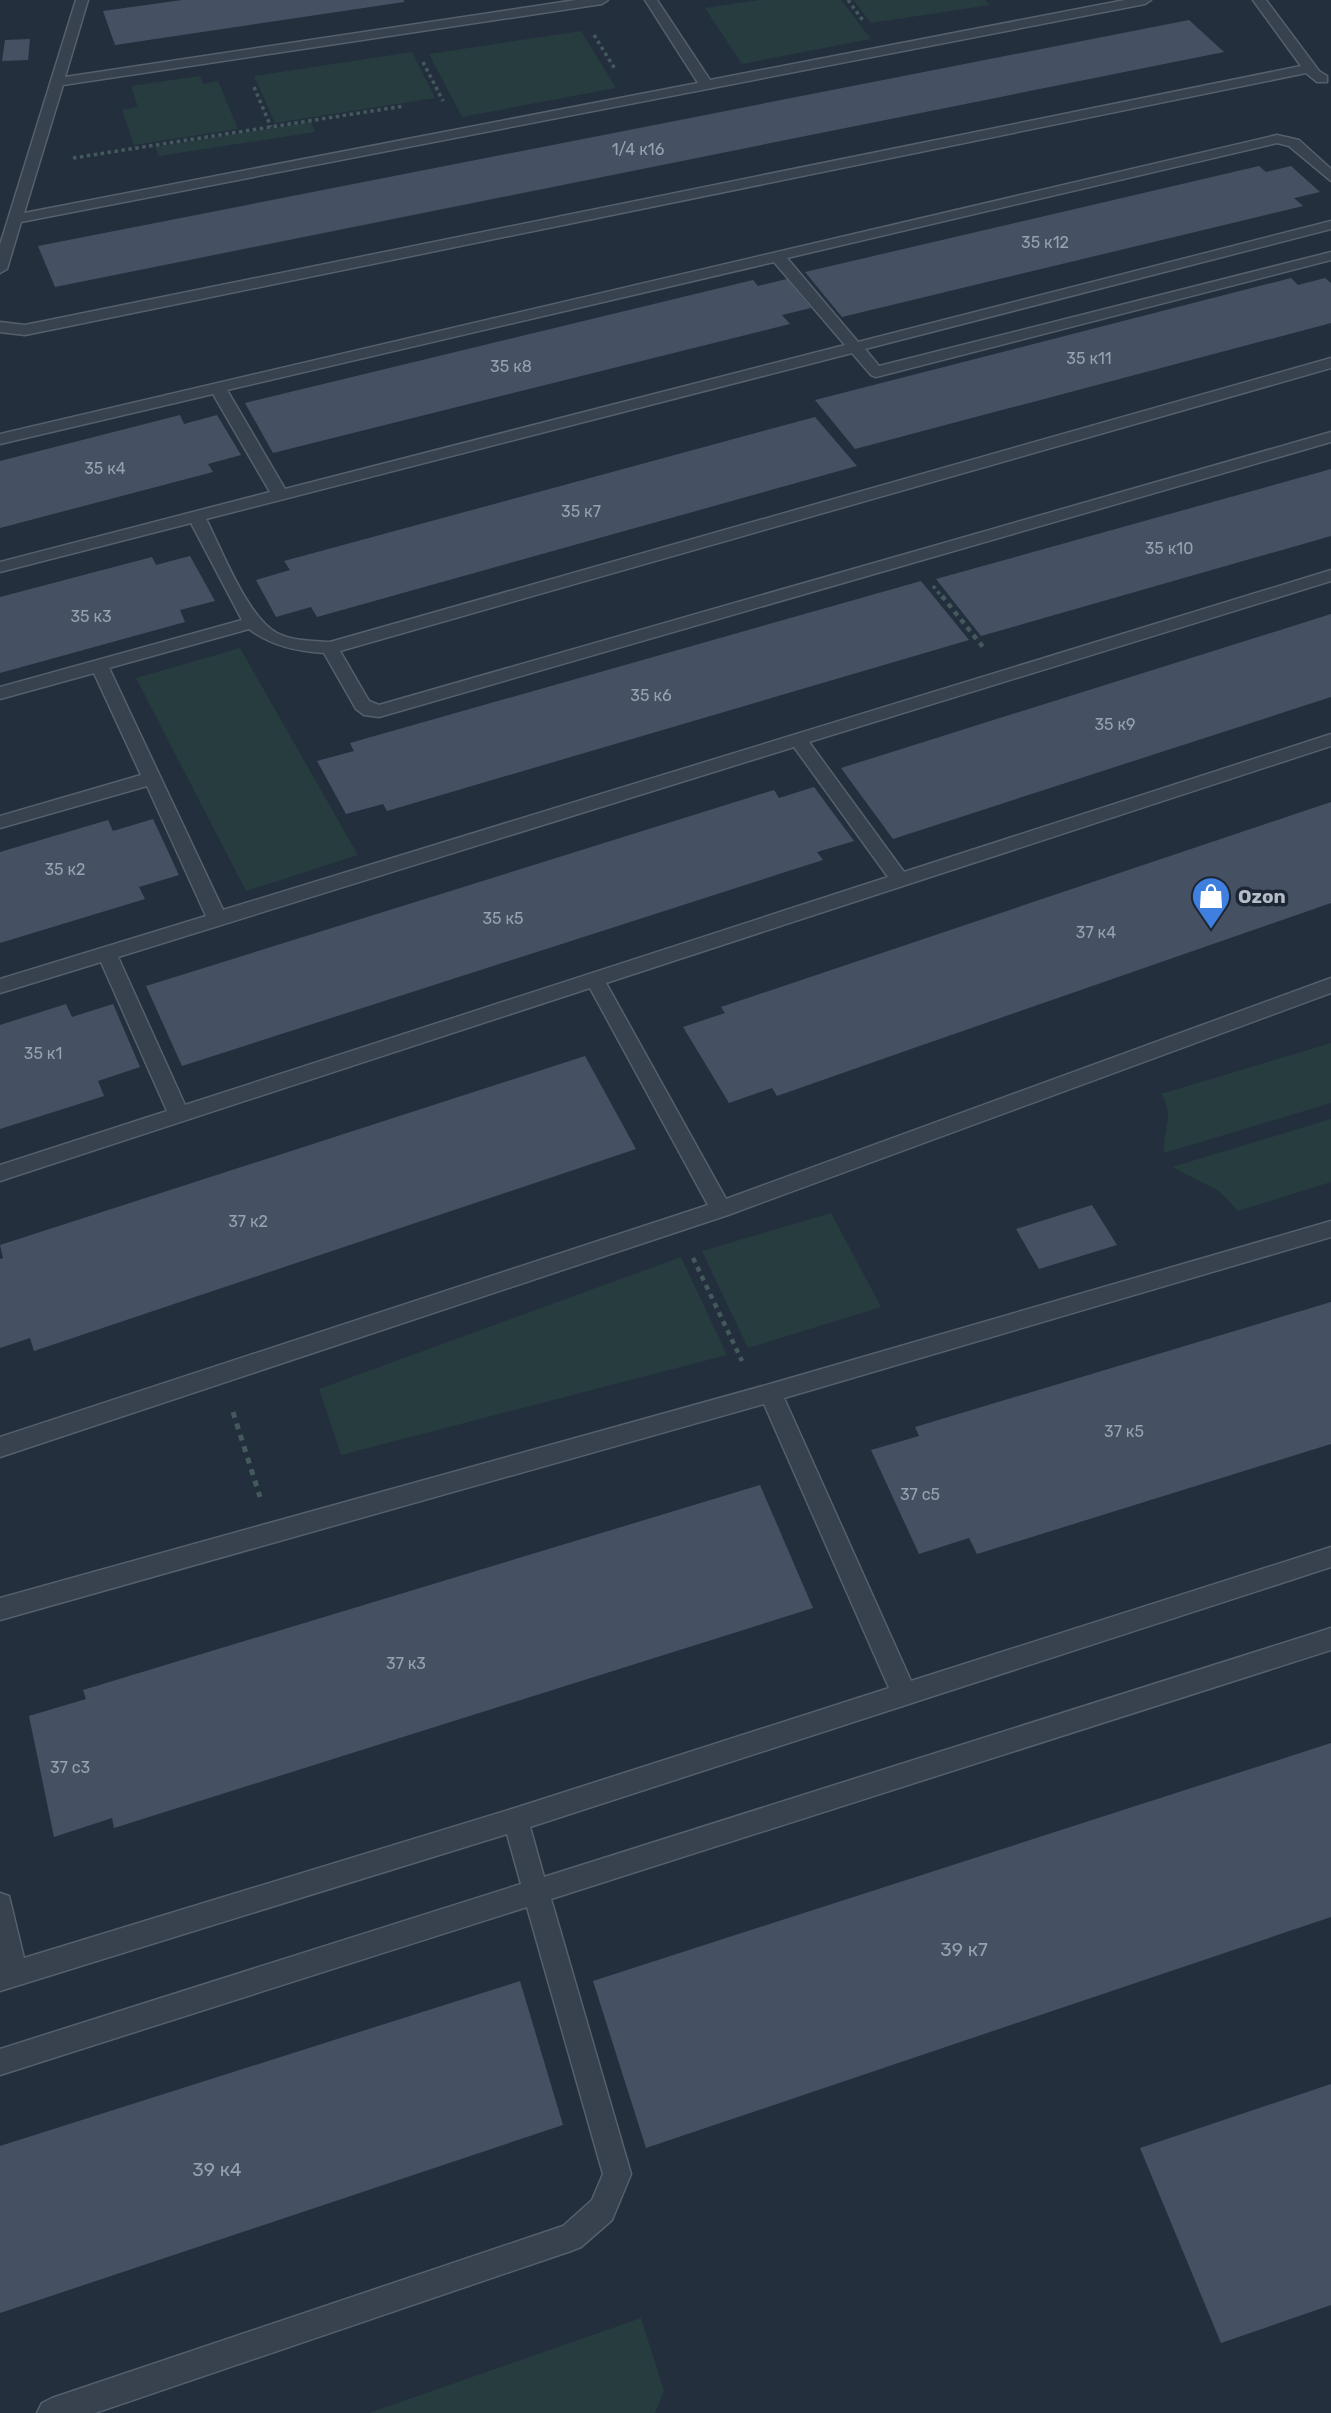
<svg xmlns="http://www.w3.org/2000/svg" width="1331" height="2413" font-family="Rubik,sans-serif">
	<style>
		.green { fill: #263c3f }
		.building { fill: #455162 }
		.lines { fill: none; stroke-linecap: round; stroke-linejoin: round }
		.lane-casing { stroke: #565f6c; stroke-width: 3 }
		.path-far2 { stroke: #44595c; stroke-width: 3.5; stroke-dasharray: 3.5 3.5; stroke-linecap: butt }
		.path-far1 { stroke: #44595c; stroke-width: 4.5; stroke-dasharray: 5 5; stroke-linecap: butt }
		.path { stroke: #44595c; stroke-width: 5; stroke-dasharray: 6 6; stroke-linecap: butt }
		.lane { fill: #38414e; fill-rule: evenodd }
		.labels { text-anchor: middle; stroke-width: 7; stroke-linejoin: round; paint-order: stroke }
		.number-label { font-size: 16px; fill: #98a1af }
		.poi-label { font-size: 19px; font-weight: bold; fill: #b4bcc9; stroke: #1d2633; text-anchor: start }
		.near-number-label { font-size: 19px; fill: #98a1af }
	</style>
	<rect width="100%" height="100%" fill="#242f3e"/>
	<path class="green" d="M759 0H841L871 39 742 64 705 8Z
		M853 0H985L990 5 871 23Z
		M581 31 616 88 462 117 429 54Z
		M412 52 435 98 275 123 254 76Z
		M200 76 203 84 218 81 238 129 134 145 122 110 138 107 131 86Z
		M311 122 315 132 159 156 155 147Z
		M240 648 358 855 246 891 136 678Z
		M1331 1043V1103L1164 1153C1162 1131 1176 1115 1161 1094Z
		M1331 1119V1182L1238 1211 1219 1191 1172 1167Z
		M831 1213 881 1307 748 1348 702 1251Z
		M681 1257 727 1355 341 1455 319 1389Z
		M641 2318 664 2391 655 2413H369Z"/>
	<path class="building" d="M182 0H404V2L115 45 103 11Z
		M1189 20 1224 52 55 287 38 246Z
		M30 39 28 60 2 61 5 40Z
		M1259 166 1266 172 1291 166 1320 192 1294 198 1303 206 842 317 805 272Z
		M1291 278 1298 285 1325 278 1331 283V323L855 449 815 400Z
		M787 279 811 308 782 315 790 324 273 453 245 403 753 280 758 286Z
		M180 415 184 424 217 415 241 455 208 464 213 472 0 528V461Z
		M815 417 857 466 317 617 311 607 276 617 256 580 290 570 284 561Z
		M1331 469V536L981 636 936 579Z
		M190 556 215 601 180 610 185 622 0 673V597L152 557 156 565Z
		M921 581 969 640 387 811 383 804 346 814 317 761 354 751 350 743Z
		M1331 614V697L893 839 841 768Z
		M814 787 854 841 817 852 823 860 182 1066 146 986 774 790 779 798Z
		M1331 802V903L911 1049 777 1096 772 1088 729 1103 683 1027 725 1013 721 1007Z
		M153 819 179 875 139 887 145 899 0 943V852L108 820 113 831Z
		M66 1004 72 1017 113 1004 140 1067 98 1081 104 1096 0 1129V1025Z
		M585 1056 636 1149 34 1351 30 1338 0 1348V1259L3 1258 0 1245Z
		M1092 1205 1117 1245 1039 1269 1016 1229Z
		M1331 1302V1444L977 1554 969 1538 919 1554 871 1450 919 1436 915 1427Z
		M760 1485 813 1608 114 1828 112 1818 54 1837 29 1716 86 1699 83 1690Z
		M1331 1743V1917L646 2148 593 1981Z
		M520 1981 563 2125 0 2313V2146Z
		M1331 2084V2305L1221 2343 1140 2148Z"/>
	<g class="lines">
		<g class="lane-casing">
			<path id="lane" d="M76 0H88L65 77 576 0H608L602 4 63 85 24 213 698 83 645 0H657L710 80 1125 0H1151L1145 4 21 222 7 269 0 273V245Z
				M1253 0H1266L1319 71 1327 76V82H1317L1306 73 25 335 0 332V322L25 325 1301 66Z
				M1277 135 1299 140 1331 169V181L1289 146 1277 143 787 258 858 342 1331 221V229L865 349 879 366 1331 252V260L876 377 871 375 852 353 206 519C222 550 247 617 277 633 293 641 312 641 330 642L1331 358V368L340 651 369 701 379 705 1331 432V442L379 717 364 715 356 709 324 653C296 651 272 646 249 629L109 668 223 910 1331 570V581L809 742 904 872 1331 734V746L606 983 726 1199 1331 978V993L728 1215 0 1457V1437L708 1205 590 988 0 1181V1165L167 1111 101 962 0 993V979L206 916 147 786 0 828V816L141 775 94 673 0 699V687L242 620 191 523 0 572V562L270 492 213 394 0 444V434ZM774 262 845 345 285 489 227 390ZM794 747 888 877 185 1105 118 957Z
				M1331 1221V1237L784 1398 911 1681 1331 1547V1567L530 1827 544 1877 1331 1628V1650L551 1899 631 2174 612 2220 581 2247 571 2251 95 2413H37L42 2403 52 2398 563 2226 592 2200 603 2174 527 1907 0 2075V2049L521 1884 507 1834 0 1991V1893L9 1896 24 1958 515 1808 889 1688 764 1404 0 1620V1598L770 1384Z"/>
		</g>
		<path class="path-far2" d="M848 0 864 22
			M594 35 615 69
			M423 62 443 101
			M254 87 271 127
			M73 158 404 106
			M933 586 943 598"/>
		<path class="path-far1" d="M942 596 983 647
			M693 1258 742 1361"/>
		<path class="path" d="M233 1412 260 1497"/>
		<use href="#lane" class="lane"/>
	</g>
	<defs>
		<g id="shop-pin" transform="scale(2.0125)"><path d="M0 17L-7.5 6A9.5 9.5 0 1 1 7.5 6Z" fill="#3f7fe0" stroke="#1d2633"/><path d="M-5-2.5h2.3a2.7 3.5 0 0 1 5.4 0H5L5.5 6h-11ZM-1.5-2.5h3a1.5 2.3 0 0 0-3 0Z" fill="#fff"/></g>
	</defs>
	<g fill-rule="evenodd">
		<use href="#shop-pin" x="1211" y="896"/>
	</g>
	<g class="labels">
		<g class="number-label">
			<text x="638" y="155">1/4 к16</text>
			<text x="1045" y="248">35 к12</text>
			<text x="1089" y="364">35 к11</text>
			<text x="511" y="372">35 к8</text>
			<text x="105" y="474">35 к4</text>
			<text x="581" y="517">35 к7</text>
			<text x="1169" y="554">35 к10</text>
			<text x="91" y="622">35 к3</text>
			<text x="651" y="701">35 к6</text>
			<text x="1115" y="730">35 к9</text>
			<text x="65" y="875">35 к2</text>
			<text x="503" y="924">35 к5</text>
			<text x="1096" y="938">37 к4</text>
			<text x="43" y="1059">35 к1</text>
			<text x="248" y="1227">37 к2</text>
			<text x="1124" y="1437">37 к5</text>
			<text x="920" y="1500">37 с5</text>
			<text x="406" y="1669">37 к3</text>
			<text x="70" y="1773">37 с3</text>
		</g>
		<g class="poi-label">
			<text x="1238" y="903">Ozon</text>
		</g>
		<g class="near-number-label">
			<text x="964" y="1956">39 к7</text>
			<text x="217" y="2176">39 к4</text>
		</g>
	</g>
</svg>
